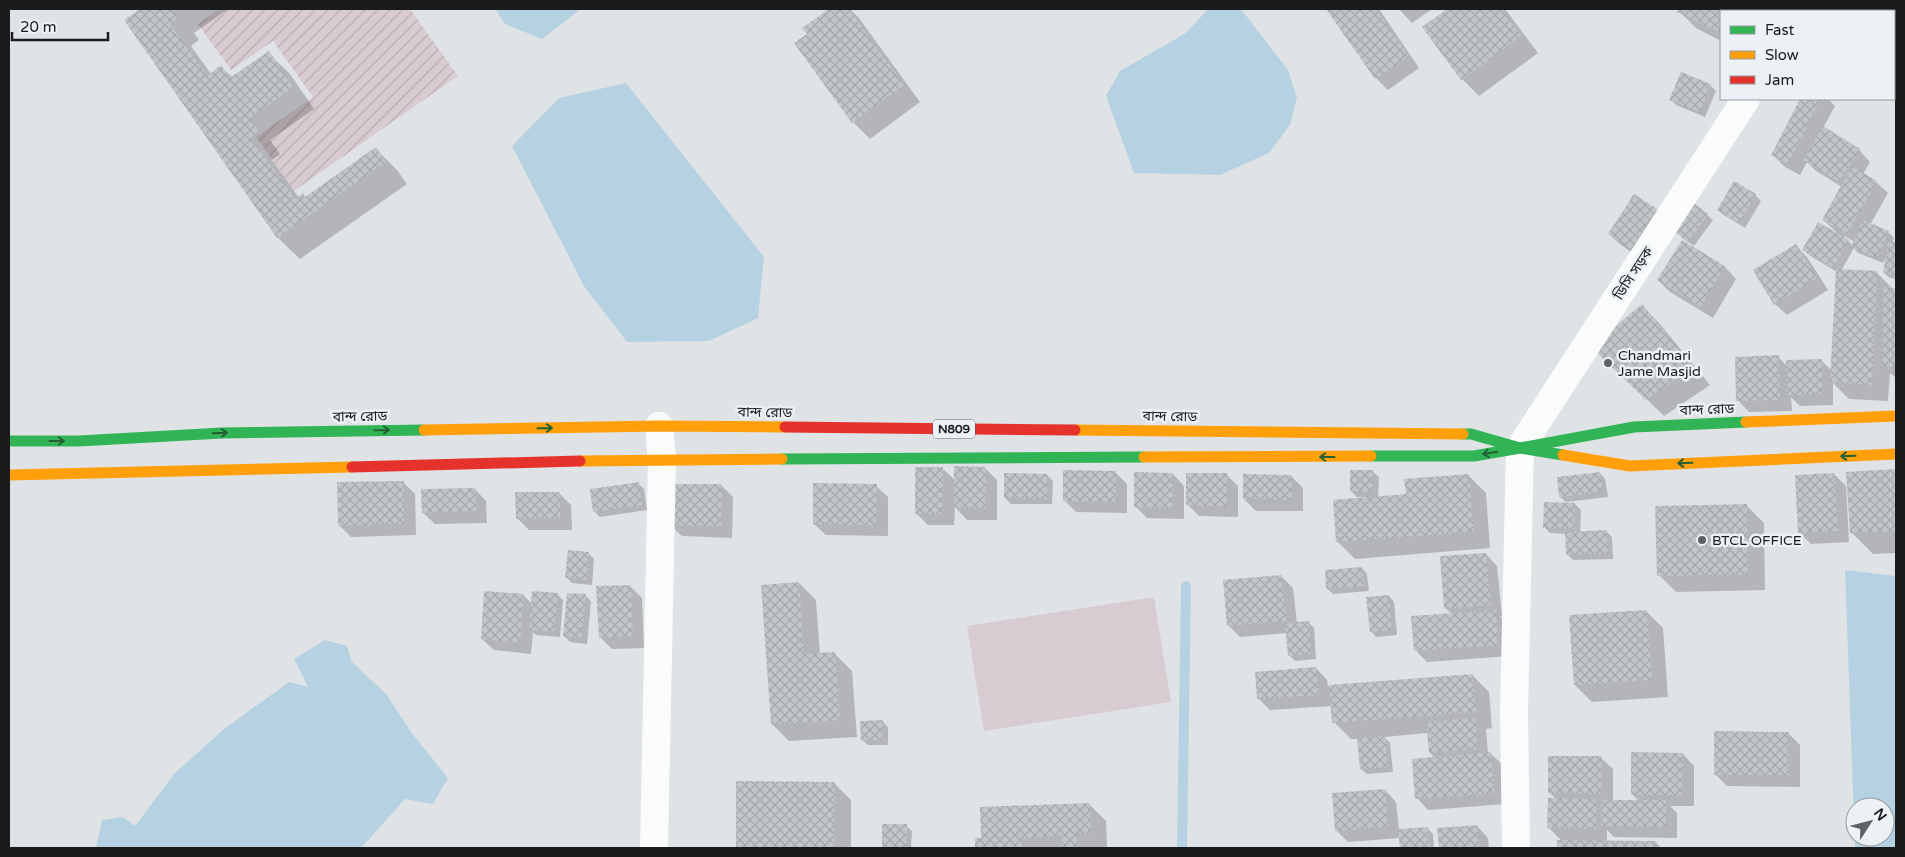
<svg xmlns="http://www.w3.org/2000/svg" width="1905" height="857" font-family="'Varela Round','Noto Sans Bengali',sans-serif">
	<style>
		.park { fill: #d8cbd1 }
		.garden { fill: url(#garden-furrows) }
		.water { fill: #b6d2e2; fill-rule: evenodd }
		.shadow { fill: #0003; fill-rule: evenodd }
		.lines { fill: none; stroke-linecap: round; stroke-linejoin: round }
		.stream { stroke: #b6d2e2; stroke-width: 10 }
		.building { fill: url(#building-cross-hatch) }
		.street { stroke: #fafbfb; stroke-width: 28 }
		.fast { stroke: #30b455; stroke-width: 11 }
		.slow { stroke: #ff9f0a; stroke-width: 11 }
		.jam { stroke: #e5322d; stroke-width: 11 }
		.oneway { stroke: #236036 }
		.poi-dot { fill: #5f6163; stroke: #ebf1f5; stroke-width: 2 }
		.labels { text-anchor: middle; stroke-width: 5; stroke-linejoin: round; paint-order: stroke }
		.shield { fill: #ebf1f5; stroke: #585b5e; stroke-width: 1 }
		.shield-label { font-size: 12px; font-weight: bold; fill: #191b1d }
		.street-label { font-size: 14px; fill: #191b1d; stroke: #ebf1f5 }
		.poi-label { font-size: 14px; fill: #191b1d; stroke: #ebf1f5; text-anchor: start }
	</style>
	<defs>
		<pattern id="garden-furrows" width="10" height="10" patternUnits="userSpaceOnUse" patternTransform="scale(1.25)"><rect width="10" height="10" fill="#d8cbd1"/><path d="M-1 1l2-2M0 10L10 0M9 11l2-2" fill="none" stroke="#b9aeb3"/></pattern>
		<pattern id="building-cross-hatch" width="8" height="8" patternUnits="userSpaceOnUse" patternTransform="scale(1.25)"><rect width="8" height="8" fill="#c2c5c7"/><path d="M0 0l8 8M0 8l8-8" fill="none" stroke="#a6a9aa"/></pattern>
	</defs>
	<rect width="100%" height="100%" fill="#e0e3e6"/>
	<path class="park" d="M1154 597 1171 702 984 731 967 626Z"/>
	<path class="garden" d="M219 9H410L458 76 294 191 256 137 313 97 273 41 231 70 198 24Z"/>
	<path class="water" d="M495 9H581L542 39 505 24Z
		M1208 9H1241L1288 70 1297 97 1290 125 1269 153 1220 175 1134 173 1106 96 1120 71 1186 33Z
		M626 83 764 257 758 318 709 341 627 342 584 286 512 146 559 98Z
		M1845 570 1896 576V848H1855ZM1855 807H1885V837H1855Z
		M325 640 347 646 352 662 386 694 411 732 448 778 433 804 405 799 361 848H96L102 820 123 817 135 826 175 773 225 728 289 682 308 687 294 659Z"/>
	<path class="shadow" d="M142 9H228L194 33 199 40 191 46 211 74 221 67 233 78 268 53 290 74 314 109 270 140 280 154 272 160 299 198H306L376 149 397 170 407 184 300 259 278 238 126 20Z
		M831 9H850L859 18 920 102 870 139 853 122 804 28Z
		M1328 9H1379L1419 68 1388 90 1376 78Z
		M1399 9H1432L1412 23Z
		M1449 9H1505L1538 53 1479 96 1462 79 1424 27Z
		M1680 9H1791L1790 11H1721V41L1696 28 1679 11Z
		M1710 85 1716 91 1705 117 1676 105 1671 100Z
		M1801 99H1828L1835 106 1823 128 1859 150 1870 162 1863 174 1876 182 1888 193 1870 225 1888 232 1894 238 1892 243H1896V279L1890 278 1884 273 1886 257 1883 263 1858 253 1854 248 1841 271 1877 273 1893 289 1896 290V378L1890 373 1888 401 1849 399 1833 383V405L1800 406 1791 397 1792 411 1749 412 1738 400 1778 357 1787 366 1821 360 1832 371 1837 272 1809 255 1804 250 1839 235 1823 219 1842 187 1816 171 1807 162 1800 175 1785 167 1773 155ZM1844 236 1855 242 1853 246 1844 237Z
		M1755 195 1761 201 1745 228 1724 215 1718 210Z
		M1656 210 1668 222 1643 260 1621 245 1609 234Z
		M1707 215 1713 220 1694 246 1681 237Z
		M1682 241 1725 267 1736 279 1713 318 1670 292 1658 280Z
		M1795 245 1807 257 1828 290 1787 315 1775 304Z
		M1642 306 1659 323 1710 385 1664 416 1593 347Z
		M985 468 997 480V520H967L955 507 954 525H928L916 513 943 469 956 481Z
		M1896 471V553L1873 554 1852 533 1848 473Z
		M1115 472 1127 484V513L1076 512 1064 500Z
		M1373 472 1379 477 1378 498 1407 495 1468 475 1486 493 1490 548 1355 559 1338 542 1366 499V497H1357L1351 491Z
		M1600 473 1605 479 1608 497 1566 502 1560 497Z
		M1173 474 1184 486V519L1147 518 1135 506Z
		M1226 474 1238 486V517L1199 516 1187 504Z
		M1834 474 1846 486 1849 542 1811 544 1799 532Z
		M1047 475 1053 481 1052 504H1011L1005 498Z
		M1292 477 1303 488V511H1256L1244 499Z
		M403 482 415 494 416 535 351 537 339 525Z
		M638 483 644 489 647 510 600 517 594 511Z
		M721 485 733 497 732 538 682 536 670 525Z
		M876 486 888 497V536L826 535 814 524Z
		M475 489 486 501 487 523 435 524 423 513Z
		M559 493 571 505 572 530H529L517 518Z
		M1575 504 1581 510 1580 533 1606 531 1612 537 1613 559 1573 560 1568 555 1567 534 1550 533 1544 527Z
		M1747 506 1764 523 1765 590 1676 592 1659 575Z
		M588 553 594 559 592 585 572 583 567 578Z
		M1486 554 1497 566 1502 616H1500L1507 623 1510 656 1427 662 1415 650 1452 614 1445 608Z
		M1362 568 1367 574 1369 591 1333 594 1327 588Z
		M1282 577 1293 588 1297 623 1308 622 1314 628 1316 659 1295 661 1289 655 1288 633 1240 637 1228 625Z
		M799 583 816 600 820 655 835 654 852 671 857 737 789 741 772 724Z
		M630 586 642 598 644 648 612 649 600 637Z
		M557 594 563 600 560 637 536 635 533 632 531 654 494 650 482 639 524 596 532 604Z
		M585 595 591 601 587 644 570 642 564 636Z
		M1389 596 1394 602 1397 635 1376 637 1371 631Z
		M1646 611 1663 628 1668 697 1592 702 1575 685Z
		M1316 668 1327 680 1328 686 1472 675 1489 692 1492 728 1486 729 1488 754H1491L1503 765 1506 804 1428 810 1417 798 1435 758 1430 753 1428 733 1384 737 1390 743 1393 772 1367 774 1361 769 1359 739H1351L1334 722 1332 706 1270 710 1259 699Z
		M882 721 888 727V745H868L862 740Z
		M1788 733 1800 745V787L1727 786 1715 774Z
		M1683 754 1694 766V806H1670L1677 813V838L1614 837 1607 830V842H1656L1661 848H1558V841H1562L1549 828 1556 799 1550 793 1601 758 1613 769V801H1639L1632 794Z
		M738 782 834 783 851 800V848H737Z
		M1385 790 1396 802 1399 830 1427 828 1433 834 1434 848H1401L1400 838 1348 842 1336 830Z
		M1089 804 1106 821 1107 848H977L976 839H983Z
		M883 826H906L912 831 911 848H883Z
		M1477 826 1488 838 1489 848H1440L1439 829Z"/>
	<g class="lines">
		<path class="stream" d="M1182 848 1186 586"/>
	</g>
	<path class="building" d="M140 9H176L173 11 178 18 170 24 207 76 221 65 230 78 269 51 293 87 250 118 259 132 251 138 295 199 303 193 305 197 376 147 386 162 277 238 124 20Z
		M829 9H849L904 85 852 123 794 43 807 34 802 28Z
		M1326 9H1376L1409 56 1375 79Z
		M1447 9H1502L1521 36 1461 80 1422 27Z
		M1679 9H1766L1765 11H1721V33L1677 12Z
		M1890 9H1896V28L1894 26V11H1888Z
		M1681 72 1711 84 1700 112 1669 100Z
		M1800 99H1821L1788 164 1771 155Z
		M1823 126 1860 149 1839 182 1803 160Z
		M1852 166 1877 181 1847 234 1822 220Z
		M1734 181 1756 194 1739 224 1717 210Z
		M1634 194 1657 209 1631 249 1608 234Z
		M1694 203 1708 214 1688 242 1674 231Z
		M1863 220 1889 231 1877 258 1851 247Z
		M1818 222 1849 240 1833 268 1802 250Z
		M1682 240 1725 266 1701 307 1657 280Z
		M1888 241 1896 242V275L1883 273Z
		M1796 244 1817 278 1774 305 1753 270Z
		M1836 269 1877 271 1872 385 1830 382Z
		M1883 285 1896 289V367H1882Z
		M1642 304 1694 367 1646 400 1591 347Z
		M1779 355 1780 400 1736 401 1735 357Z
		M1822 359V394L1787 395 1786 360Z
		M954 466 986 467 985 509 954 508Z
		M915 467H943V514H915Z
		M1896 469V531L1850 533 1846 472Z
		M1063 470 1116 471 1115 502 1063 501Z
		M1350 470H1373V492L1350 491Z
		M1134 472 1173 473V508L1134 507Z
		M1600 472 1603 492 1559 497 1557 477Z
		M1004 473 1047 474V499L1004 498Z
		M1186 473H1227V506L1186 505Z
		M1834 473 1838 531 1798 533 1795 475Z
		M1243 474 1292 475V500L1243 499Z
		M1469 474 1474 532 1336 542 1333 500 1406 494 1404 479Z
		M404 481V524L338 525 337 482Z
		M639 482 642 505 593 512 590 489Z
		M813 483 877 484 876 525 813 524Z
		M669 484H722L721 526 669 525Z
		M475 488 476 511 422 513 421 489Z
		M515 492H560V518L516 519Z
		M1544 502 1575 503V529L1543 528Z
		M1747 504 1749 574 1657 576 1655 506Z
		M1607 530 1608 553 1566 555 1565 532Z
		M568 550 589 552 587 580 565 578Z
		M1486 553 1491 605 1444 609 1440 556Z
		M1362 567 1364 586 1326 589 1325 570Z
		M1282 575 1286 621 1227 626 1223 580Z
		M799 582 804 654 835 652 840 720 771 725 761 585Z
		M631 585 633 636 599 638 596 586Z
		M484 591 524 594 520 643 481 639Z
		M532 591 558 593 554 632 529 630Z
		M567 593 586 594 582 639 563 636Z
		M1389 595 1392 630 1370 632 1366 597Z
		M1496 610 1498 645 1414 651 1411 616Z
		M1647 610 1652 680 1574 685 1569 615Z
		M1309 621 1311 654 1288 656 1285 623Z
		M1316 667 1319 695 1257 699 1255 672Z
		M1473 674 1476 712 1332 723 1329 685Z
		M1475 718 1478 749 1429 753 1426 722Z
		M883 720V740H861L860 721Z
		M1714 731 1789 732V775H1714Z
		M1385 736 1388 767 1360 769 1357 738Z
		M1491 752 1495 793 1415 799 1412 759Z
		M1631 752 1683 753V795H1631Z
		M1548 756H1602L1601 794 1548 793Z
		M736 781 835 782 834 848H736Z
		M1385 789 1388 827 1335 831 1332 793Z
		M1548 798 1596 799V829L1547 828Z
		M1601 800H1666V827L1601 826Z
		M1090 803 1091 833H1077V848H1062L1061 835 1021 839 1022 848H975V838H981L980 807Z
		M882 824H907L906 848H882Z
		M1477 825 1479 848H1439L1437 828Z
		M1428 827 1430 848H1400L1398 829Z
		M1557 840 1656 841V848H1557Z"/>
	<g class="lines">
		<path class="street" d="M1803 11 1805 9
			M654 848 662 459 659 426
			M1516 848 1514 712 1520 448 1746 99"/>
		<path class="fast" d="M1463 434H1471L1520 448 1634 427 1746 422
			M9 441H79L222 433 424 430
			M1371 456H1474L1520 448 1563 455
			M782 459 1144 457"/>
		<path class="slow" d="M1746 422 1896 416
			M424 430 659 426 785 427
			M1075 430 1463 434
			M1563 455 1630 466 1896 454
			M1144 457 1371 456
			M580 461 782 459
			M9 475 352 467"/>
		<path class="jam" d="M785 427 1075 430
			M352 467 580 461"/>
	</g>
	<defs><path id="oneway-shaft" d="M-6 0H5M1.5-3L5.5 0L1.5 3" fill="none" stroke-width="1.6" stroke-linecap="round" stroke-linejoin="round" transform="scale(1.25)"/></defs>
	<g class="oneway">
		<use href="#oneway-shaft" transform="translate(545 428) rotate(-1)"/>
		<use href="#oneway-shaft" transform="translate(382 430) rotate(-1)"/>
		<use href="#oneway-shaft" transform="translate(220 433) rotate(-2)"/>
		<use href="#oneway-shaft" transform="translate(57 441)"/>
		<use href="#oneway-shaft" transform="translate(1490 453) rotate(170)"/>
		<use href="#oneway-shaft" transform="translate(1848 456) rotate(178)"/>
		<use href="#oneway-shaft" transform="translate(1327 457) rotate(180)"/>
		<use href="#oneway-shaft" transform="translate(1685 463) rotate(178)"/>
	</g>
	<g class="poi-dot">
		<circle cx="1608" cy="363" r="5"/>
		<circle cx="1702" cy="540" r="5"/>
	</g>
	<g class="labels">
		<rect class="shield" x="933" y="419.5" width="42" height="19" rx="4"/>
		<g class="shield-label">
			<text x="954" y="433">N809</text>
		</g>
		<g class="street-label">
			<text transform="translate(1633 273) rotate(-57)" y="5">ডিসি সড়ক</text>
			<text transform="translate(1707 409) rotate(-2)" y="5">বান্দ রোড</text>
			<text transform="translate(765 412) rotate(1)" y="5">বান্দ রোড</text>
			<text transform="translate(360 416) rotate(-1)" y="5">বান্দ রোড</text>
			<text transform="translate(1170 416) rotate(1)" y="5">বান্দ রোড</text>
		</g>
		<g class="poi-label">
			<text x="1618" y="360">Chandmari<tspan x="1618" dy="16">Jame Masjid</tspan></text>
			<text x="1712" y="545">BTCL OFFICE</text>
		</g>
	</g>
	<rect width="1905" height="857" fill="none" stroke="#191b1d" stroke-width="20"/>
	<rect x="1720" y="10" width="175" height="90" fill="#ebf1f5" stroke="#979b9f"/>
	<rect x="1730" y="26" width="25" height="8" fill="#30b455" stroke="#979b9f"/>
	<text x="1765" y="35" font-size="15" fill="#191b1d">Fast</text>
	<rect x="1730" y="51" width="25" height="8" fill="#ff9f0a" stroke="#979b9f"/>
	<text x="1765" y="60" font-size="15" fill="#191b1d">Slow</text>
	<rect x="1730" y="76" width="25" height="8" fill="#e5322d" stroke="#979b9f"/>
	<text x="1765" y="85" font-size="15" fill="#191b1d">Jam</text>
	<g transform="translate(1870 822) rotate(54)"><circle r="24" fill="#ebf1f5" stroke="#979b9f"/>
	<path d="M0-4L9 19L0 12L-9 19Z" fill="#5f6163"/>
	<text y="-8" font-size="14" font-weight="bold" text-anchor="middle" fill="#191b1d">N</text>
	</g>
	<path d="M12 32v8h96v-8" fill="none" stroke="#191b1d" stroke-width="2.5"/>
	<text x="20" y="32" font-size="15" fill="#191b1d" stroke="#ebf1f5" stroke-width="4" paint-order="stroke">20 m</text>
</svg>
